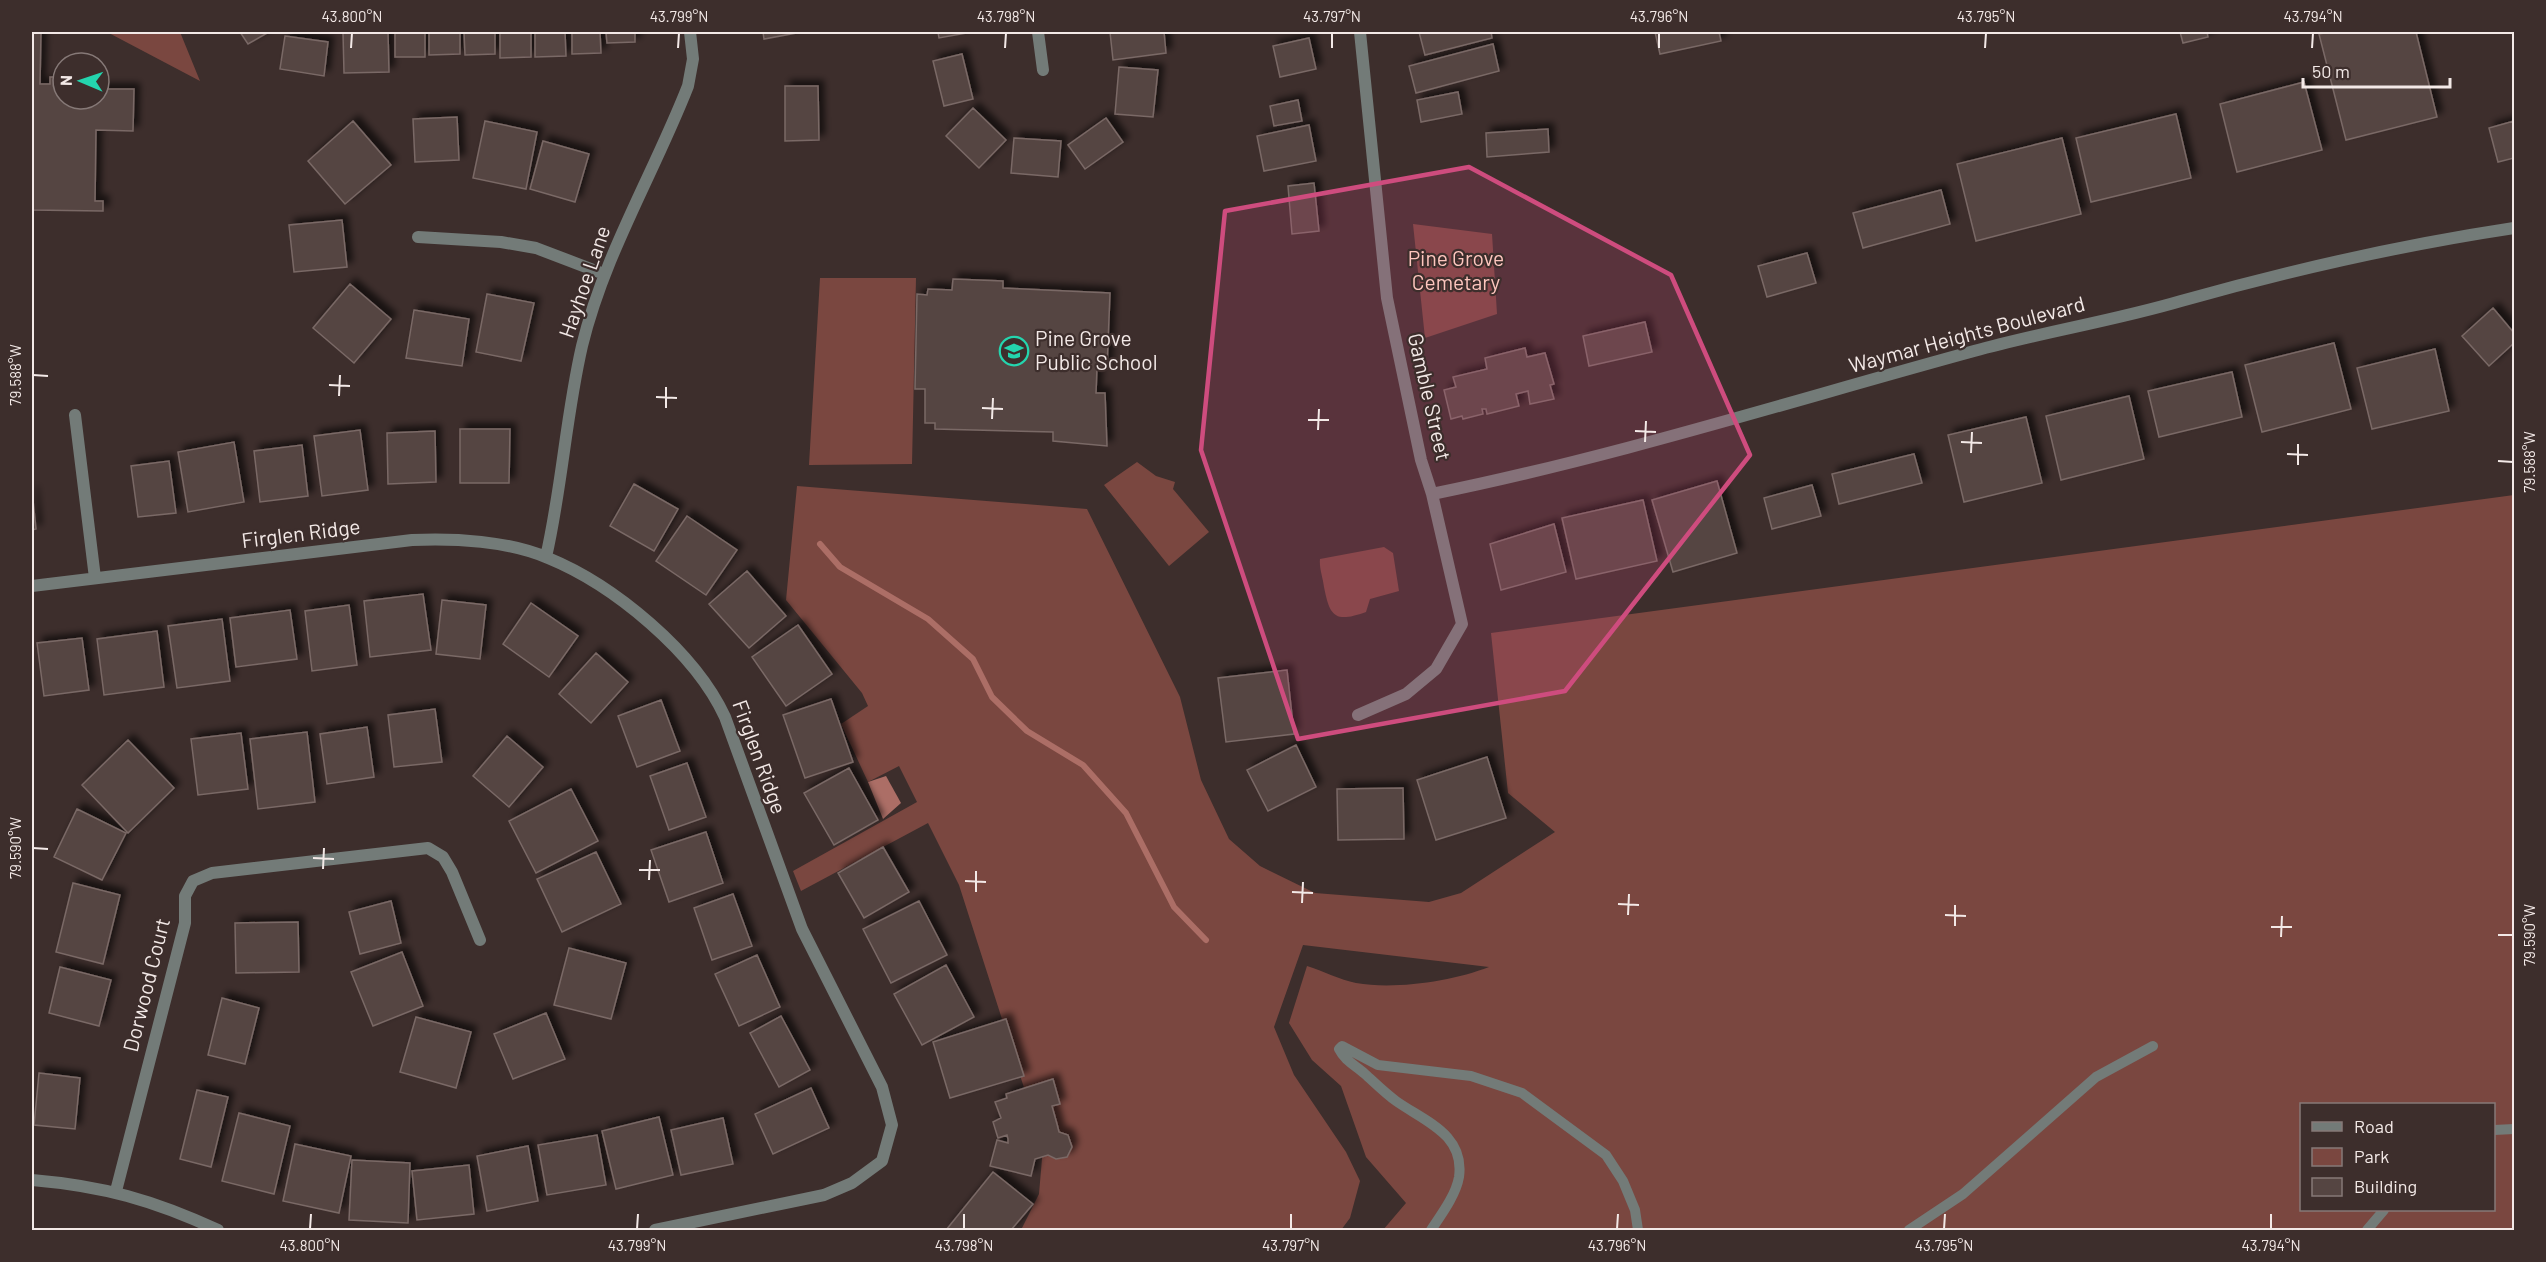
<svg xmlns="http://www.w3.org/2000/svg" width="2546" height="1262" font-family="Barlow,sans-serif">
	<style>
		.green { fill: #7a4740; fill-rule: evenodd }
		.water { fill: #ac6e66 }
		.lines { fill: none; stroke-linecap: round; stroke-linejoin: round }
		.stream { stroke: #ac6e66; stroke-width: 6 }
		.building { fill: #554542; stroke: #7a6966; stroke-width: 1.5; filter: url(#shadow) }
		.lane { stroke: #737b78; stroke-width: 10 }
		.street { stroke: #737b78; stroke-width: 12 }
		.marked { fill: #ce4c7e; fill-opacity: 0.2; stroke: #ce4c7e; stroke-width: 4.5; stroke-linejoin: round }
		.ticks { fill: none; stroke: #f3e9e7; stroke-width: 2 }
		.labels { text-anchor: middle; stroke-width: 4.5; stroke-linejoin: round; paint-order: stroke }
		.park-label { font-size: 21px; fill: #fec6be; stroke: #3d2e2c }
		.street-label { font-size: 21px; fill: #f3e9e7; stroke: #3d2e2c }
		.poi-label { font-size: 21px; fill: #f3e9e7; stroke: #3d2e2c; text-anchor: start }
		.neatline { fill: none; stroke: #f3e9e7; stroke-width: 2 }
		.ticks-label { font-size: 15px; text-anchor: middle; fill: #f3e9e7 }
	</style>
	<defs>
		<filter id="shadow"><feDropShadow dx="5.5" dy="-5.5" stdDeviation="3" flood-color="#0009"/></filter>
	</defs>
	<rect width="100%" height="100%" fill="#3d2e2c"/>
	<path class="green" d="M107 32H180L200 81Z
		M1413 224 1492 234 1497 314 1425 338Z
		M820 278H916L912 464 809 465Z
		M1137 462 1156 476 1175 482 1173 489 1209 532 1169 566 1104 485Z
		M797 486 1087 509 1180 697 1201 780 1229 839 1260 866 1315 893 1429 902 1461 893 1555 832 1508 793 1491 633 2514 495V1230H1383L1406 1203 1366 1157 1341 1086 1312 1060 1289 1023 1307 966C1323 971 1340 980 1356 983 1395 990 1453 981 1489 967L1303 945 1274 1027 1294 1075 1346 1152 1360 1181 1350 1218 1341 1230H1021L1039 1194 1043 1147 959 885 928 823 801 891 793 871 917 802 899 766 868 782 841 724 868 706 862 693 786 600ZM2302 1104H2494V1210H2302Z
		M1384 547 1393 553 1399 591 1370 599 1366 612C1335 623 1330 617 1324 587 1323 578 1319 568 1320 559Z"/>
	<path class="water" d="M886 776 901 803 883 819 868 782Z"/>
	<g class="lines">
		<path class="stream" d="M820 544 840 567 928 619 973 659 992 697 1027 731 1083 765 1126 813 1174 907 1206 940"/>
	</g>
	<path class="building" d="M32 32H41L40 84H50V77H63V99H99V89H134L133 131 96 130 95 201H103V211L32 210Z
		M240 32H269L248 44Z
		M388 32 389 72 344 73 343 33Z
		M395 32H425V57H395Z
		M429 32H460V54L429 55Z
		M464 32H495V54L465 55Z
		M500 32H531V57L500 58Z
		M535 32H565L566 56 535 57Z
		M572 32H600L601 53 572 54Z
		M606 32H635V42L607 43Z
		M763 32H802L764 39Z
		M938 32H972L939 38Z
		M1110 32H1164L1166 53 1113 60Z
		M1419 32H1491L1492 38 1425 55Z
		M1655 32H1719L1721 41 1660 54Z
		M2180 32H2207L2208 37 2183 43Z
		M2330 32H2416L2437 117 2346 140 2319 34Z
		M285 36 328 42 324 76 280 69Z
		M1309 38 1316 69 1280 77 1273 46Z
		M1493 44 1499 71 1416 93 1409 66Z
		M962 54 973 99 944 106 933 61Z
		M1119 67 1158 70 1153 117 1115 114Z
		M2304 82 2322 150 2237 172 2220 104Z
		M785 86H818L819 140 785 141Z
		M1458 92 1462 114 1421 122 1417 100Z
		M1298 100 1302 121 1274 126 1270 106Z
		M973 108 1006 140 979 168 946 136Z
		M2176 114 2191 178 2091 202 2076 138Z
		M457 117 459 160 415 162 413 119Z
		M1106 118 1123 142 1085 169 1068 145Z
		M353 121 391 165 345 204 308 161Z
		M485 121 537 132 526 189 473 178Z
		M2514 121V158L2498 162 2489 128Z
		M1309 125 1316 161 1264 171 1257 136Z
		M1548 129 1549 152 1487 157 1486 133Z
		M1014 138 1061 141 1058 177 1011 173Z
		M2062 138 2081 214 1976 241 1957 164Z
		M543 141 589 154 575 202 530 189Z
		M1314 183 1319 231 1292 234 1288 186Z
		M1941 190 1950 224 1863 248 1853 213Z
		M342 220 347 267 294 272 289 225Z
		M1807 253 1816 283 1767 297 1758 266Z
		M953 279 1003 281V288L1110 293 1107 369 1097 368 1096 393H1105L1107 446 1053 441V432L935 429V423H925V389H915L917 294 927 295 928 289 952 290Z
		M350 284 391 319 354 363 313 328Z
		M487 294 534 303 521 361 476 352Z
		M2493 308 2514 333V343L2489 366 2462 336Z
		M414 310 469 319 462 366 406 358Z
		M1645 322 1652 352 1589 366 1583 336Z
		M2334 343 2351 409 2262 432 2245 365Z
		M1525 348 1527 357 1545 353 1554 384 1550 385 1554 399 1530 404 1528 391 1516 394 1519 406 1487 414 1486 409H1482L1483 414 1463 419 1462 416 1451 419 1444 390 1456 387 1453 377 1487 369 1485 358Z
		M2435 349 2449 411 2372 429 2357 368Z
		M2232 372 2242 417 2159 437 2148 391Z
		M2129 396 2144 459 2061 480 2046 416Z
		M2026 417 2042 483 1964 502 1948 435Z
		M460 429H510L509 483H460Z
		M360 430 368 490 322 496 314 436Z
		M435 431 436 482 388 484 387 433Z
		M234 442 244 502 188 512 178 452Z
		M302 445 308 496 260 502 254 451Z
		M1914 454 1922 483 1839 504 1832 474Z
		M169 461 176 513 138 517 131 466Z
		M1717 481 1737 553 1673 572 1652 500Z
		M634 484 678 509 654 551 610 526Z
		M1812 485 1821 516 1772 529 1764 498Z
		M32 491 36 529 32 530Z
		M1643 500 1657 561 1576 579 1562 518Z
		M687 516 737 550 706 595 656 561Z
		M1554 524 1566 572 1501 590 1490 544Z
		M747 571 786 616 749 648 709 604Z
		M423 594 431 650 370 657 364 601Z
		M442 600 486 605 480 659 436 654Z
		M531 603 578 636 549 677 503 644Z
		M349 605 357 665 312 671 305 611Z
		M290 610 297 659 236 667 230 618Z
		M222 619 230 681 177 688 168 626Z
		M798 625 832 674 786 706 752 657Z
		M157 631 164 687 104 695 97 639Z
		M82 638 89 690 44 696 37 643Z
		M596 653 628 682 591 723 559 694Z
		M1287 670 1294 734 1226 742 1218 678Z
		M831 699 853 762 805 778 783 715Z
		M661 700 680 751 637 767 618 716Z
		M435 709 442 762 394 767 388 715Z
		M367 727 374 777 327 784 320 734Z
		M307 732 315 802 258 809 250 739Z
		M241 733 248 789 198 795 191 739Z
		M507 736 543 767 509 807 473 776Z
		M128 740 174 788 128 833 82 785Z
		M1296 745 1316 787 1268 811 1247 770Z
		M1487 757 1506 818 1436 840 1417 780Z
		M687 763 706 817 669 830 650 776Z
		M849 768 878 820 834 845 804 793Z
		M1403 788 1404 839 1338 840 1337 789Z
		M571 789 598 841 536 873 509 821Z
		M77 809 126 833 102 880 54 857Z
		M706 832 723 883 669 902 651 850Z
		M883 847 909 892 864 918 838 873Z
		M596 852 621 904 562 932 537 879Z
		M73 883 120 895 103 964 56 952Z
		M733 894 752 946 712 960 694 908Z
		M391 901 401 943 360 954 349 912Z
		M919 901 947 955 891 983 863 929Z
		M298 922 299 972 236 973 235 923Z
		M569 948 626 963 611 1019 554 1005Z
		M402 952 423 1006 373 1026 351 972Z
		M757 955 780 1007 739 1026 715 974Z
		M946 965 974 1017 922 1045 894 994Z
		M60 967 111 980 99 1026 49 1013Z
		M222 998 259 1008 245 1064 208 1055Z
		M546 1013 565 1059 513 1079 494 1034Z
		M781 1016 810 1070 779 1087 750 1033Z
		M416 1017 471 1032 456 1088 400 1072Z
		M1006 1019 1024 1076 950 1098 933 1042Z
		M39 1073 80 1078 75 1129 34 1125Z
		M1053 1079 1060 1104 1052 1106 1057 1124 1059 1132 1068 1135 1072 1147 1067 1157 1056 1159 1048 1155 1035 1159 1031 1176 990 1166 997 1140 1008 1143V1139L1007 1135 998 1138 993 1122 1001 1118 995 1102 1007 1098 1006 1094Z
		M811 1088 829 1128 773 1154 755 1114Z
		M197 1090 228 1097 211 1167 180 1159Z
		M239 1113 290 1126 274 1194 222 1181Z
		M659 1117 673 1175 616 1189 602 1131Z
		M723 1118 733 1164 681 1175 671 1130Z
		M597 1135 606 1185 547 1195 538 1145Z
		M295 1144 351 1156 339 1213 283 1201Z
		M528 1146 538 1201 487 1211 477 1156Z
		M352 1160 410 1163 408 1223 349 1220Z
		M469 1165 474 1214 417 1220 412 1171Z
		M993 1172 1033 1204 1011 1230H946Z"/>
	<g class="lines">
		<path class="lane" d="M2494 1130 2514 1129
			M1431 1230C1441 1215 1456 1195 1459 1177 1465 1134 1424 1121 1396 1101 1385 1093 1375 1083 1365 1074 1355 1065 1345 1061 1339 1049L1342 1046 1378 1065 1471 1076 1522 1093 1606 1155 1623 1181 1635 1210 1638 1230
			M1909 1230 1963 1194 2096 1077 2153 1046
			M2367 1230 2384 1210"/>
		<path class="street" d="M1038 32 1043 70
			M418 237 501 242 536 248 604 274
			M75 415 95 578
			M1432 494C1615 457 1794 400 1974 351 2042 332 2113 321 2181 301 2291 270 2401 245 2514 228
			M546 557C562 487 566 415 582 346 604 255 654 173 688 86L693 59 690 32
			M32 586 412 540C454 538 509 541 548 558 614 585 695 652 725 717L802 929 882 1087 892 1125 882 1161 852 1183 824 1195 655 1230
			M1358 715 1406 694 1436 669 1462 624 1432 494 1421 460 1387 298 1360 32
			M32 1180C103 1186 153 1200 218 1230
			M116 1191 185 923V896L193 881 212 873 428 848 443 857 452 872 480 940"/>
	</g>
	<path class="marked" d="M1469 167 1671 275 1750 455 1565 691 1298 739 1201 450 1225 211Z"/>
	<path class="ticks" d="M351 48 352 33M678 48 679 33M1005 48 1006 33M1332 48V33M1659 48V33M1985 48 1986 33M2312 48 2313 33M33 375 48 376M329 385 350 386M339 396 340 375M656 397 677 398M666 408V387M982 408 1003 409M992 419 993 398M1308 420H1329M1318 430 1319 409M1635 431 1656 432M1645 442 1646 421M1961 442 1982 443M1971 453 1972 432M2287 454 2308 455M2498 461 2513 462M2298 465V444M33 848 48 849M313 858 334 859M323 869 324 848M639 870H660M649 880 650 860M965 881 986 882M976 892V871M1292 892 1313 893M1302 903 1303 882M1618 904 1639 905M1628 915 1629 894M1945 915 1966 916M1955 926V905M2271 927H2292M2498 935H2513M2281 937 2282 916M310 1229 311 1214M637 1229 638 1214M964 1229V1214M1291 1229V1214M1617 1229 1618 1214M1944 1229 1945 1214M2271 1229V1214"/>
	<defs>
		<g id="school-ring" transform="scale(1.5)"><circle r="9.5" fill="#3d2e2c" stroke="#24d5ae" stroke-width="1.5"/><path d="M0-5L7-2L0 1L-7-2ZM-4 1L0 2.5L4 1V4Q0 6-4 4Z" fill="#24d5ae"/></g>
	</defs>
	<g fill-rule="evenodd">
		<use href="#school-ring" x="1014" y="351"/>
	</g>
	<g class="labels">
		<g class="park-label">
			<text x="1456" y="266">Pine Grove<tspan x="1456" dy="24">Cemetary</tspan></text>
		</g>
		<g class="street-label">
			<text transform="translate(585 282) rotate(-71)" y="7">Hayhoe Lane</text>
			<text transform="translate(1967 335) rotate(-15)" y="7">Waymar Heights Boulevard</text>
			<text transform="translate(1429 397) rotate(77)" y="7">Gamble Street</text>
			<text transform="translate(301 534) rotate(-7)" y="7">Firglen Ridge</text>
			<text transform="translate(759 757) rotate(70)" y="7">Firglen Ridge</text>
			<text transform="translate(147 985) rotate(-76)" y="7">Dorwood Court</text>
		</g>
		<g class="poi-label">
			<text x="1035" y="346">Pine Grove<tspan x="1035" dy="24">Public School</tspan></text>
		</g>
	</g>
	<rect width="2546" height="1262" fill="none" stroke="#3d2e2c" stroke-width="66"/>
	<rect x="2300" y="1103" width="195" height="108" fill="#3d2e2c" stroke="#867977" stroke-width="1.5"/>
	<rect x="2312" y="1122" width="30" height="9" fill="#737b78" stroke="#867977" stroke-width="1.5"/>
	<text x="2354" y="1133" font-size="18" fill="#f3e9e7">Road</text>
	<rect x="2312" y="1148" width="30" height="18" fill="#7a4740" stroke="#867977" stroke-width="1.5"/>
	<text x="2354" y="1163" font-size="18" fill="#f3e9e7">Park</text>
	<rect x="2312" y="1178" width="30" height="18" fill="#554542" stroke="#867977" stroke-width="1.5"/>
	<text x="2354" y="1193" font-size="18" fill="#f3e9e7">Building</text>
	<g transform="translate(81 81) rotate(272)"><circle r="28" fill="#3d2e2c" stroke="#867977" stroke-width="1.5"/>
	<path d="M0-4.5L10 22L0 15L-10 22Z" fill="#24d5ae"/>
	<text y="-9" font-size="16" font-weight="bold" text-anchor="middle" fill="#f3e9e7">N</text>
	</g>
	<path d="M2303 78v9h147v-9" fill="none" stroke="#f3e9e7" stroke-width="3"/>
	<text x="2312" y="78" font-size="18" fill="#f3e9e7" stroke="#3d2e2c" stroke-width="4.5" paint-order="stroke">50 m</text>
	<rect x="33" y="33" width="2480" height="1196" class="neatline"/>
	<g class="ticks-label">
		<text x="352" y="22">43.800°N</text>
		<text x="679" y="22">43.799°N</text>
		<text x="1006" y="22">43.798°N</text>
		<text x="1332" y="22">43.797°N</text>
		<text x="1659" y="22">43.796°N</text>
		<text x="1986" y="22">43.795°N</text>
		<text x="2313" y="22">43.794°N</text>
		<text transform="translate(16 375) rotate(-90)" y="5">79.588°W</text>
		<text transform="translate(2530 462) rotate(-90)" y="5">79.588°W</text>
		<text transform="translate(16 848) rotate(-90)" y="5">79.590°W</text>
		<text transform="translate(2530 935) rotate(-90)" y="5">79.590°W</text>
		<text x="310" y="1251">43.800°N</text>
		<text x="637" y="1251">43.799°N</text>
		<text x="964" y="1251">43.798°N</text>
		<text x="1291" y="1251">43.797°N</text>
		<text x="1617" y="1251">43.796°N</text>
		<text x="1944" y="1251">43.795°N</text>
		<text x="2271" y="1251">43.794°N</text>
	</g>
</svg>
